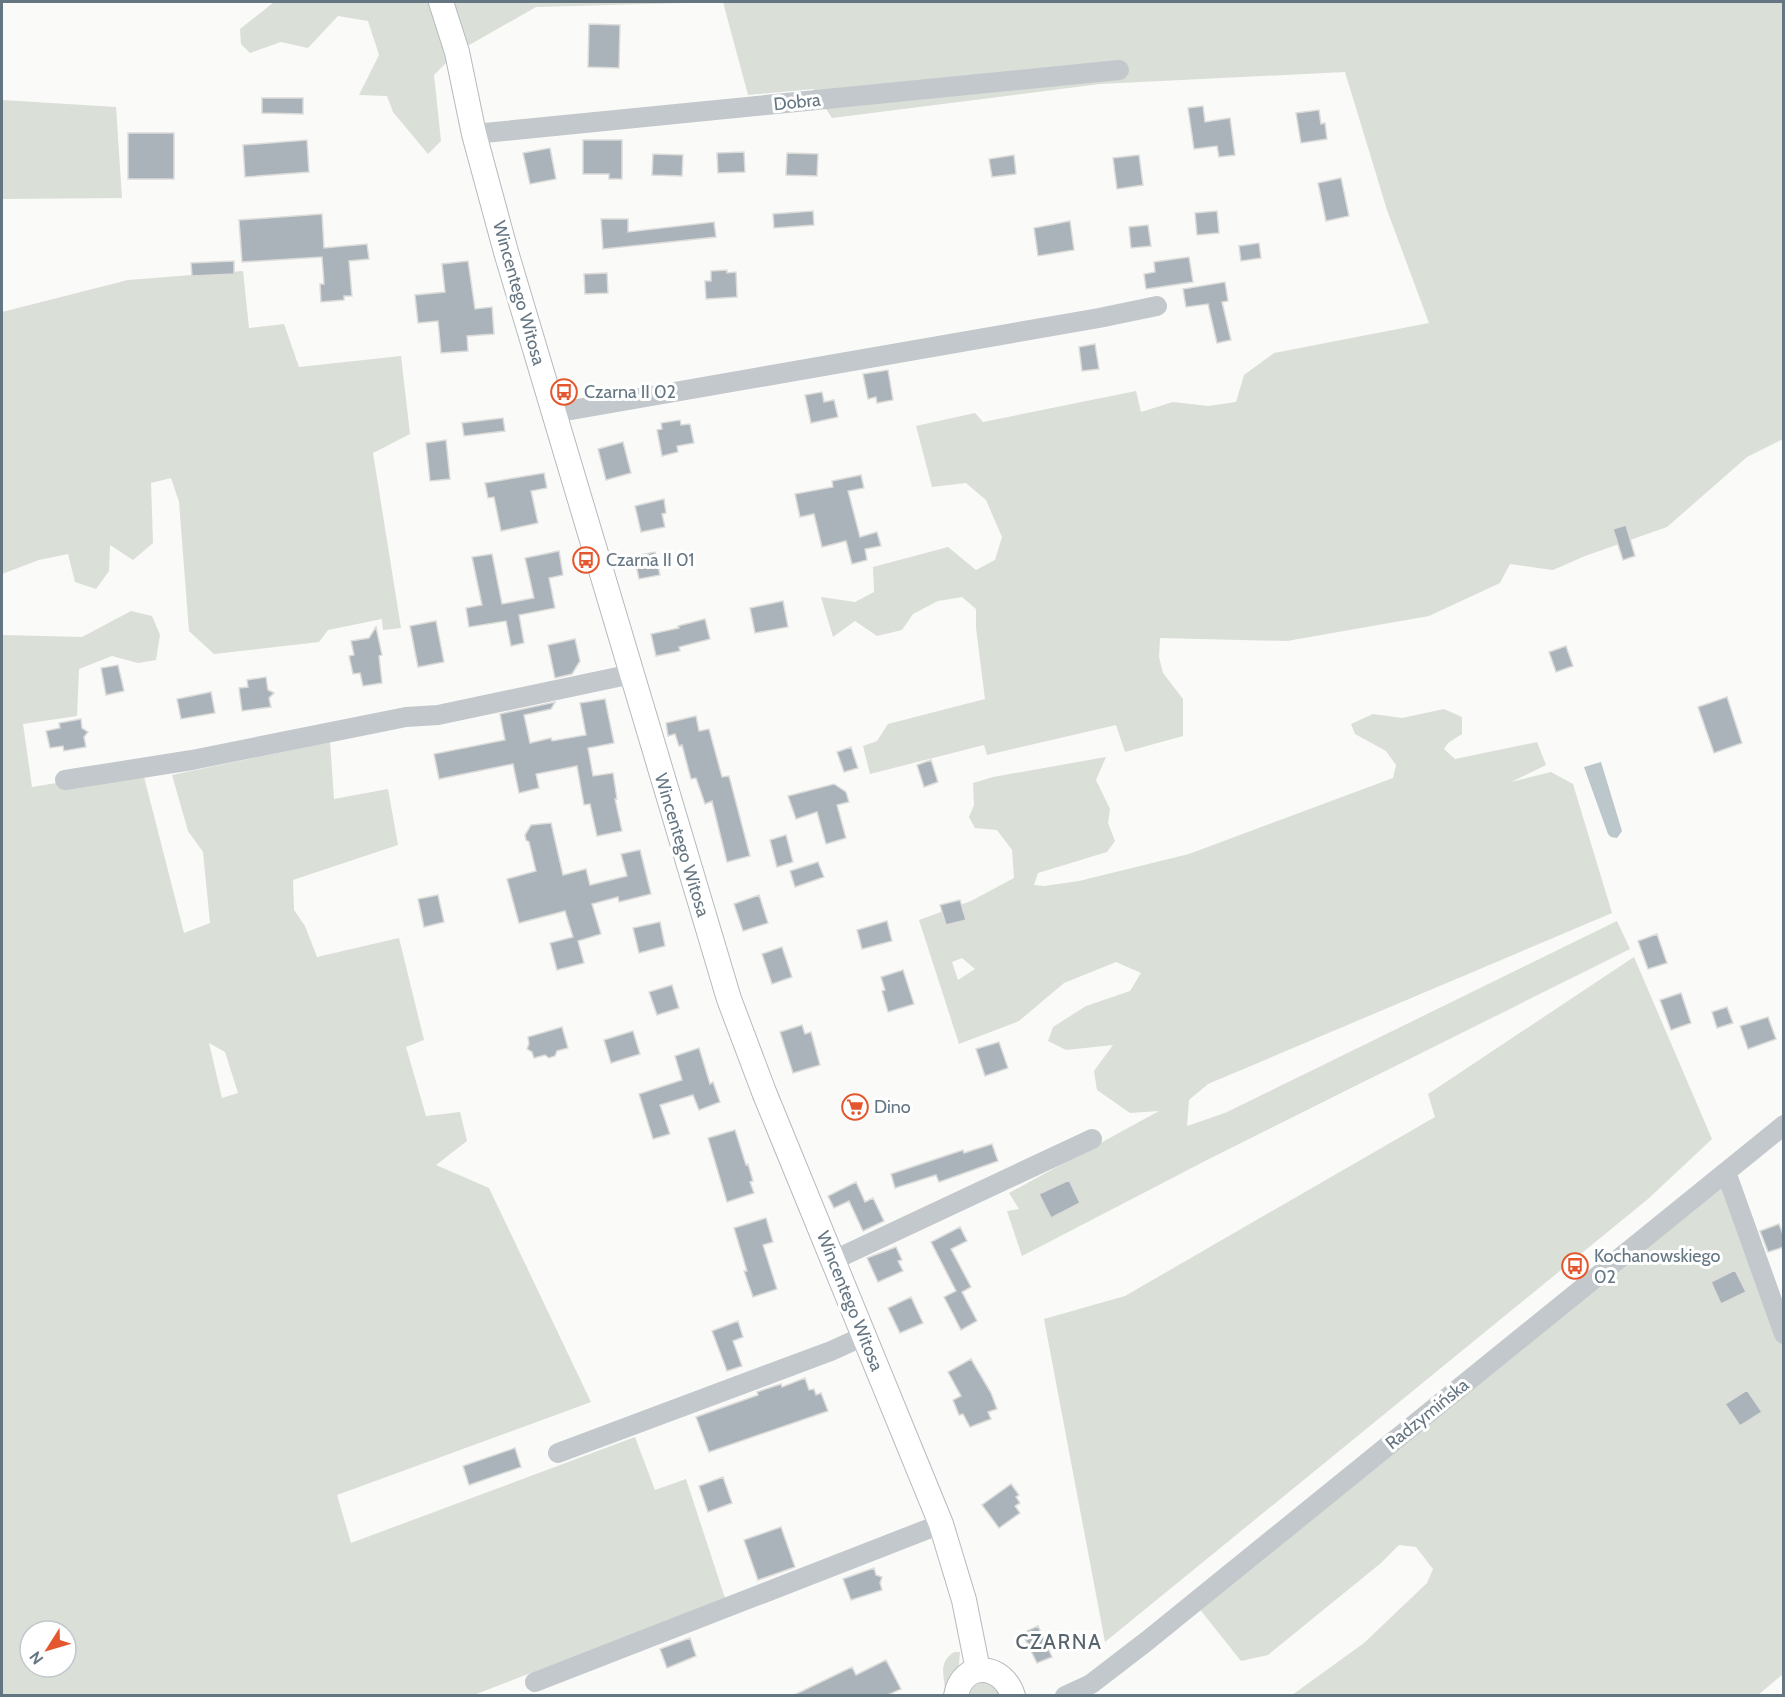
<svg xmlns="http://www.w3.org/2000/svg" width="1785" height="1697" font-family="Cabin,sans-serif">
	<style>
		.green { fill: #dadfd7; fill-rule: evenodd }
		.water { fill: #bbc7cb }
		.building { fill: #aab3b9; stroke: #dcdcda; stroke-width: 1.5 }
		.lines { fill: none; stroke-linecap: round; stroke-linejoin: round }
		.major-casing { stroke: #b5babe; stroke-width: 26 }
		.minor { stroke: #c3c8cc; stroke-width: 20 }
		.major { stroke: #fff; stroke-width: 24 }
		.labels { text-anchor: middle; stroke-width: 6; stroke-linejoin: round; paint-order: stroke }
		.street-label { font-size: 18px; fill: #657683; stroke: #fff }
		.poi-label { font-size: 18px; fill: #657683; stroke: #fff; text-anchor: start }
		.quarter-label { font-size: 21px; letter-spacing: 1.5px; fill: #57646e; stroke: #fff }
	</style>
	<rect width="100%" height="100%" fill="#fafaf8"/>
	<path class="green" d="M274 2H1783V439L1747 457 1667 527 1585 556 1553 570 1510 564 1500 583 1429 616 1287 641 1160 638 1159 657 1163 673 1183 699V736L1125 752 1116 725 987 755 984 745 870 774 863 746 877 741 888 724 985 699 976 628V609L962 597 938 601 913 614 902 630 877 636 855 621 833 637 821 597 855 602 874 592 873 567 948 547 976 570 995 560 1002 537 986 500 966 483 932 487 916 426 975 413 983 422 1136 391 1141 412 1173 402 1208 406 1236 402 1244 375 1274 353 1429 323 1387 210 1345 72 1100 84 832 118 813 89 748 95 723 2 536 7 457 52 434 75 441 141 428 154 393 112 387 96 359 95 379 55 368 21 338 16 308 48 281 42 250 53 241 44 240 29Z
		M2 100 116 107 122 198 2 199Z
		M243 271 249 328 284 324 299 367 401 356 410 434 373 453 401 628 383 630 382 619 328 630 319 642 214 654 189 631 179 502 171 478 151 483 153 543 133 560 110 545 109 571 96 589 75 582 68 554 39 560 2 574V312L128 280Z
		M131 611 152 616 160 635 156 660 138 663 112 656 79 669 77 716 23 724 32 787 142 769 184 933 210 923 203 852 188 831 172 775 330 742 334 799 388 789 398 845 293 880 294 910 305 926 317 957 399 938 424 1040 406 1047 426 1116 460 1112 467 1141 436 1165 489 1188 591 1402 337 1495 351 1543 635 1437 655 1490 686 1479 725 1598 474 1695 2 1696V635L82 637ZM209 1043 225 1052 238 1093 222 1098ZM30 1631H66V1667H30Z
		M1444 709 1462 717V734L1448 743 1444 749 1455 759 1537 742 1546 765 1511 782 1551 772 1573 784 1612 913 1208 1084 1189 1100 1187 1126 1225 1113 1617 921 1630 949 1207 1160 1022 1256 1007 1211 1019 1209 1009 1193 1159 1111 1130 1113 1097 1090 1094 1071 1113 1045 1066 1050 1048 1041 1053 1027 1086 1006 1130 991 1141 973 1116 962 1064 983 1019 1021 959 1044 919 920 971 901 1014 878 1012 850 997 830 975 828 969 817 974 805 973 783 993 777 1106 757 1096 780 1110 809 1108 823 1115 841 1107 852 1038 873 1034 885 1044 886 1079 881 1189 854 1393 778 1396 765 1386 751 1355 734 1351 724 1373 714 1402 718ZM962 958 975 969 958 980 952 962Z
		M1634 957 1712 1139 1648 1199 1105 1642 1044 1319 1125 1296 1435 1117 1428 1094Z
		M1727 1175 1783 1334V1674L1758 1695H1292L1364 1643 1427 1583 1433 1569 1416 1547 1399 1545 1381 1563 1268 1655 1241 1661 1194 1602Z
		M954 1652H960L959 1665 945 1695C946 1678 936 1664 954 1652Z
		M978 1682H990L1001 1696H967L968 1690Z"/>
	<path class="water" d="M1601 762 1622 831 1617 838 1611 837 1608 834 1584 767Z"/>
	<path class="building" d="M589 24 620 25 619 68 588 67Z
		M262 98H303V114L262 113Z
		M1203 106 1205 122 1230 118 1235 155 1219 157 1217 146 1194 149 1188 108Z
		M1319 110 1321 124 1325 123 1327 139 1301 143 1296 113Z
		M128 133H174V179H128Z
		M307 140 309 172 245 177 243 145Z
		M583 140H622V179H609V174H583Z
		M550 148 556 179 530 184 523 153Z
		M744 152 745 172 718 173 717 153Z
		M787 153 818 154 817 176 786 175Z
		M653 154 683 155 682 176 652 175Z
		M1014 155 1016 174 992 177 989 159Z
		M1139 155 1143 185 1117 189 1113 158Z
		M1341 178 1349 216 1326 221 1318 183Z
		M813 211 814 225 774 228 773 214Z
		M1217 211 1219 233 1197 235 1195 213Z
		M322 214 324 248 367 244 369 259 349 261 352 296H344V300L321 302 320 284H324L322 257 242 262 239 220Z
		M601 219H628V232L714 222 716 237 603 249Z
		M1070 221 1074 250 1038 256 1034 228Z
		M1148 225 1151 246 1131 248 1129 227Z
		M1259 243 1261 258 1241 261 1239 246Z
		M1189 257 1193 282 1146 289 1144 274 1155 272 1154 262Z
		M234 261V274L192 276 191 263Z
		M468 261 475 309 492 307 494 334 467 336 468 351 441 353 438 321 418 323 415 295 445 292 442 264Z
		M727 270V273L736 272 737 297 706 299 705 281H711V271Z
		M607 273 608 293 585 294 584 274Z
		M1225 282 1228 301 1222 302 1231 340 1217 343 1208 304 1186 307 1183 289Z
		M1095 344 1099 369 1082 371 1079 347Z
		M888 370 893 400 877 403 876 397 868 399 863 374Z
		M822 392 824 402 834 400 838 417 811 423 805 395Z
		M503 418 505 431 464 436 462 423Z
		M680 420 681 425 690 424 694 443 677 446 678 452 662 456 657 430 662 429 661 423Z
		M446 440 450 479 430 481 426 443Z
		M623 442 631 473 606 480 598 449Z
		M544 473 547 488 531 491 538 523 501 531 494 497 488 498 485 483Z
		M861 475 864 488 848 491 860 537 877 532 881 546 865 549 867 560 852 564 846 541 822 547 814 514 800 517 795 494 833 487 832 481Z
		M664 499 666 513 662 514 665 527 641 532 635 506Z
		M1626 525 1635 556 1623 560 1613 529Z
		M559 551 563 575 549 578 555 608 519 615 524 643 511 646 506 621 469 627 466 608 482 605 472 557 492 554 502 604 534 598 525 558Z
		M655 552 660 575 639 579 634 556Z
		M783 601 788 627 755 633 750 608Z
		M705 619 710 639 679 647 680 651 656 656 651 634 679 628 678 626Z
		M436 621 444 662 418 667 410 626Z
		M376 627 382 655 379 656 382 683 363 686 360 673 353 674 349 656 354 655 351 641 369 638Z
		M575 639 580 661 572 674 555 678 548 645Z
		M1566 646 1573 666 1556 672 1549 652Z
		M118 665 124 691 106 695 101 668Z
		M266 677 268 690 274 693 269 698 271 707 242 711 239 688 248 687 247 680Z
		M211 692 215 713 181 719 177 699Z
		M1727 697 1742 743 1714 753 1698 707Z
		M605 699 614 743 588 748 593 776 613 773 617 799H615L622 831 597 836 590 804 584 805 577 766 536 774 539 788 519 793 513 764 439 779 434 754 505 740 500 714 555 702 551 709 524 715 530 743 551 738 552 741 586 735 580 703Z
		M696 716 699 731 709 729 722 777 729 776 750 856 727 862 712 801 705 804 696 778 691 779 682 745 679 746 675 734 668 736 666 723Z
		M81 719 82 728 88 732 84 737 86 747 64 751 63 746 50 748 46 731 60 728 59 723Z
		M851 747 858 768 844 772 837 752Z
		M931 760 938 782 924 787 917 765Z
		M834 784 846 792 849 802 837 805 846 838 826 844 817 812 796 819 788 796Z
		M551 823 563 875 586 869 590 885 627 876 621 854 640 850 651 894 619 902 618 897 592 904 601 934 578 941 584 963 557 970 550 943 573 937 565 911 519 923 507 879 536 871 529 842 526 840 525 835 531 825Z
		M786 835 793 862 777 867 770 840Z
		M818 862 824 877 795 887 790 871Z
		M438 895 444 922 424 927 418 899Z
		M759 895 768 923 743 931 734 904Z
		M960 900 966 920 946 925 940 905Z
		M887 921 892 941 862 949 857 930Z
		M660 922 665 946 639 953 633 928Z
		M1657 934 1667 963 1648 969 1638 941Z
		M782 947 792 977 772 984 762 954Z
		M903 970 914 1004 888 1012 882 991 885 990 881 977Z
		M672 985 679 1008 657 1015 649 992Z
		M1681 993 1691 1023 1671 1030 1660 1000Z
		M1727 1007 1733 1023 1717 1028 1712 1012Z
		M1768 1017 1776 1039 1748 1049 1740 1026Z
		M802 1025 805 1034 811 1032 820 1065 793 1073 780 1032Z
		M562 1027 568 1048 557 1051 555 1056 549 1058 545 1055 534 1058 532 1052 527 1049 529 1044 528 1037Z
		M633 1031 640 1054 611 1063 604 1040Z
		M999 1042 1008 1068 985 1076 976 1049Z
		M699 1048 710 1084 713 1082 720 1102 699 1110 693 1095 660 1105 670 1134 653 1139 639 1094 682 1080 675 1056Z
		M735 1130 746 1165 748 1164 753 1181 750 1182 754 1193 727 1202 708 1138Z
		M992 1144 998 1161 939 1182 936 1175 895 1188 891 1174 963 1150 964 1153Z
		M1069 1180 1080 1203 1051 1218 1039 1194Z
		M856 1182 865 1202 873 1198 884 1221 863 1231 849 1201 834 1208 828 1196Z
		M766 1218 773 1242 763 1245 777 1289 753 1297 744 1271H747L734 1228Z
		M1779 1224 1784 1237V1247L1768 1252 1760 1231Z
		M960 1227 967 1241 951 1249 971 1287 962 1292 977 1321 961 1330 944 1297 956 1291 931 1242Z
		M896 1247 902 1260 898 1261 903 1271 878 1282 867 1258Z
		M1735 1270 1746 1292 1721 1304 1711 1282Z
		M911 1297 923 1323 900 1333 888 1308Z
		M738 1321 743 1337 733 1341 742 1366 727 1371 712 1331Z
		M971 1359 991 1393 997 1409 988 1412 991 1419 970 1427 963 1414 959 1415 953 1400 961 1396 948 1372Z
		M805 1378 809 1390 814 1389 816 1395 821 1393 828 1411 709 1452 696 1417 758 1395 757 1392 781 1384 782 1387Z
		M1747 1390 1762 1412 1740 1426 1725 1404Z
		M515 1448 521 1467 469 1485 463 1466Z
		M723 1477 732 1503 708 1512 699 1486Z
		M1011 1484 1019 1495 1016 1497 1020 1503 1015 1506 1020 1513 999 1528 982 1505Z
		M781 1527 795 1567 758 1580 744 1540Z
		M874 1568 876 1575 882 1577 880 1583 882 1590 851 1600 843 1579Z
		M1038 1626 1052 1657 1037 1663 1022 1633Z
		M690 1638 696 1656 667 1668 660 1649Z
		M886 1660 901 1689 888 1695H794L852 1667 856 1675Z"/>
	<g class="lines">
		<g class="major-casing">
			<path id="major" d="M441 2 457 52 474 134 506 252 729 999 764 1092 941 1524 964 1600 978 1670
				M956 1696C962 1660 1003 1663 1013 1696"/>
		</g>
		<path class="minor" d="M474 134 1119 70
			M554 413 1099 318 1157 306
			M65 780 192 760 406 717 438 715 632 674
			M1726 1172 1784 1334
			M834 1260 1092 1139
			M558 1453 831 1351 864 1336
			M535 1682 941 1524
			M1065 1696 1091 1684 1147 1641 1784 1125"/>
		<use href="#major" class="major"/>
	</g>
	<defs>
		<g id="bus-ring" transform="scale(1.35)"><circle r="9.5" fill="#fff" stroke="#e4572e" stroke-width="1.5"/><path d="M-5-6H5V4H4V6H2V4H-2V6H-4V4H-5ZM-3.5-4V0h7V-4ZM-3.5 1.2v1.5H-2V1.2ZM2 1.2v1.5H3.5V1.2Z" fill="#e4572e"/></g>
		<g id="supermarket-ring" transform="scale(1.35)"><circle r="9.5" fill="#fff" stroke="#e4572e" stroke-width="1.5"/><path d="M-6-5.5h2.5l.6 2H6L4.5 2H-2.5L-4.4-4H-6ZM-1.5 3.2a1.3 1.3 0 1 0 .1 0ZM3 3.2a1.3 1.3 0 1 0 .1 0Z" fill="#e4572e"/></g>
	</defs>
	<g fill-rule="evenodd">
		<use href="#bus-ring" x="564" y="392"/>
		<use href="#bus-ring" x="586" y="560"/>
		<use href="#supermarket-ring" x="855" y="1107"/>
		<use href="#bus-ring" x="1575" y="1266"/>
	</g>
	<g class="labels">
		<g class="street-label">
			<text transform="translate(797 102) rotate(-6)" y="6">Dobra</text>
			<text transform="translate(519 293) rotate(74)" y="6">Wincentego Witosa</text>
			<text transform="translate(682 845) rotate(73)" y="6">Wincentego Witosa</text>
			<text transform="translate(850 1301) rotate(68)" y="6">Wincentego Witosa</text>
			<text transform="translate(1427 1414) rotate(-39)" y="6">Radzymińska</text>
		</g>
		<g class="poi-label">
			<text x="584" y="398">Czarna II 02</text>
			<text x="606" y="566">Czarna II 01</text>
			<text x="874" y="1113">Dino</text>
			<text x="1594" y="1262">Kochanowskiego<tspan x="1594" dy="21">02</tspan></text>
		</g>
		<g class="quarter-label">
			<text x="1059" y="1649">CZARNA</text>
		</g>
	</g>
	<rect width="1785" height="1697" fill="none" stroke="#657683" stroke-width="6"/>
	<g transform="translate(48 1649) rotate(233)"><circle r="28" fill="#ffffff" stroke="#c1c8cd" stroke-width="1.5"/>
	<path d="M0-4.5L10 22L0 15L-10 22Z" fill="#e4572e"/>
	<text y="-9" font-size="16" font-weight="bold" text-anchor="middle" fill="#657683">N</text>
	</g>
</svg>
